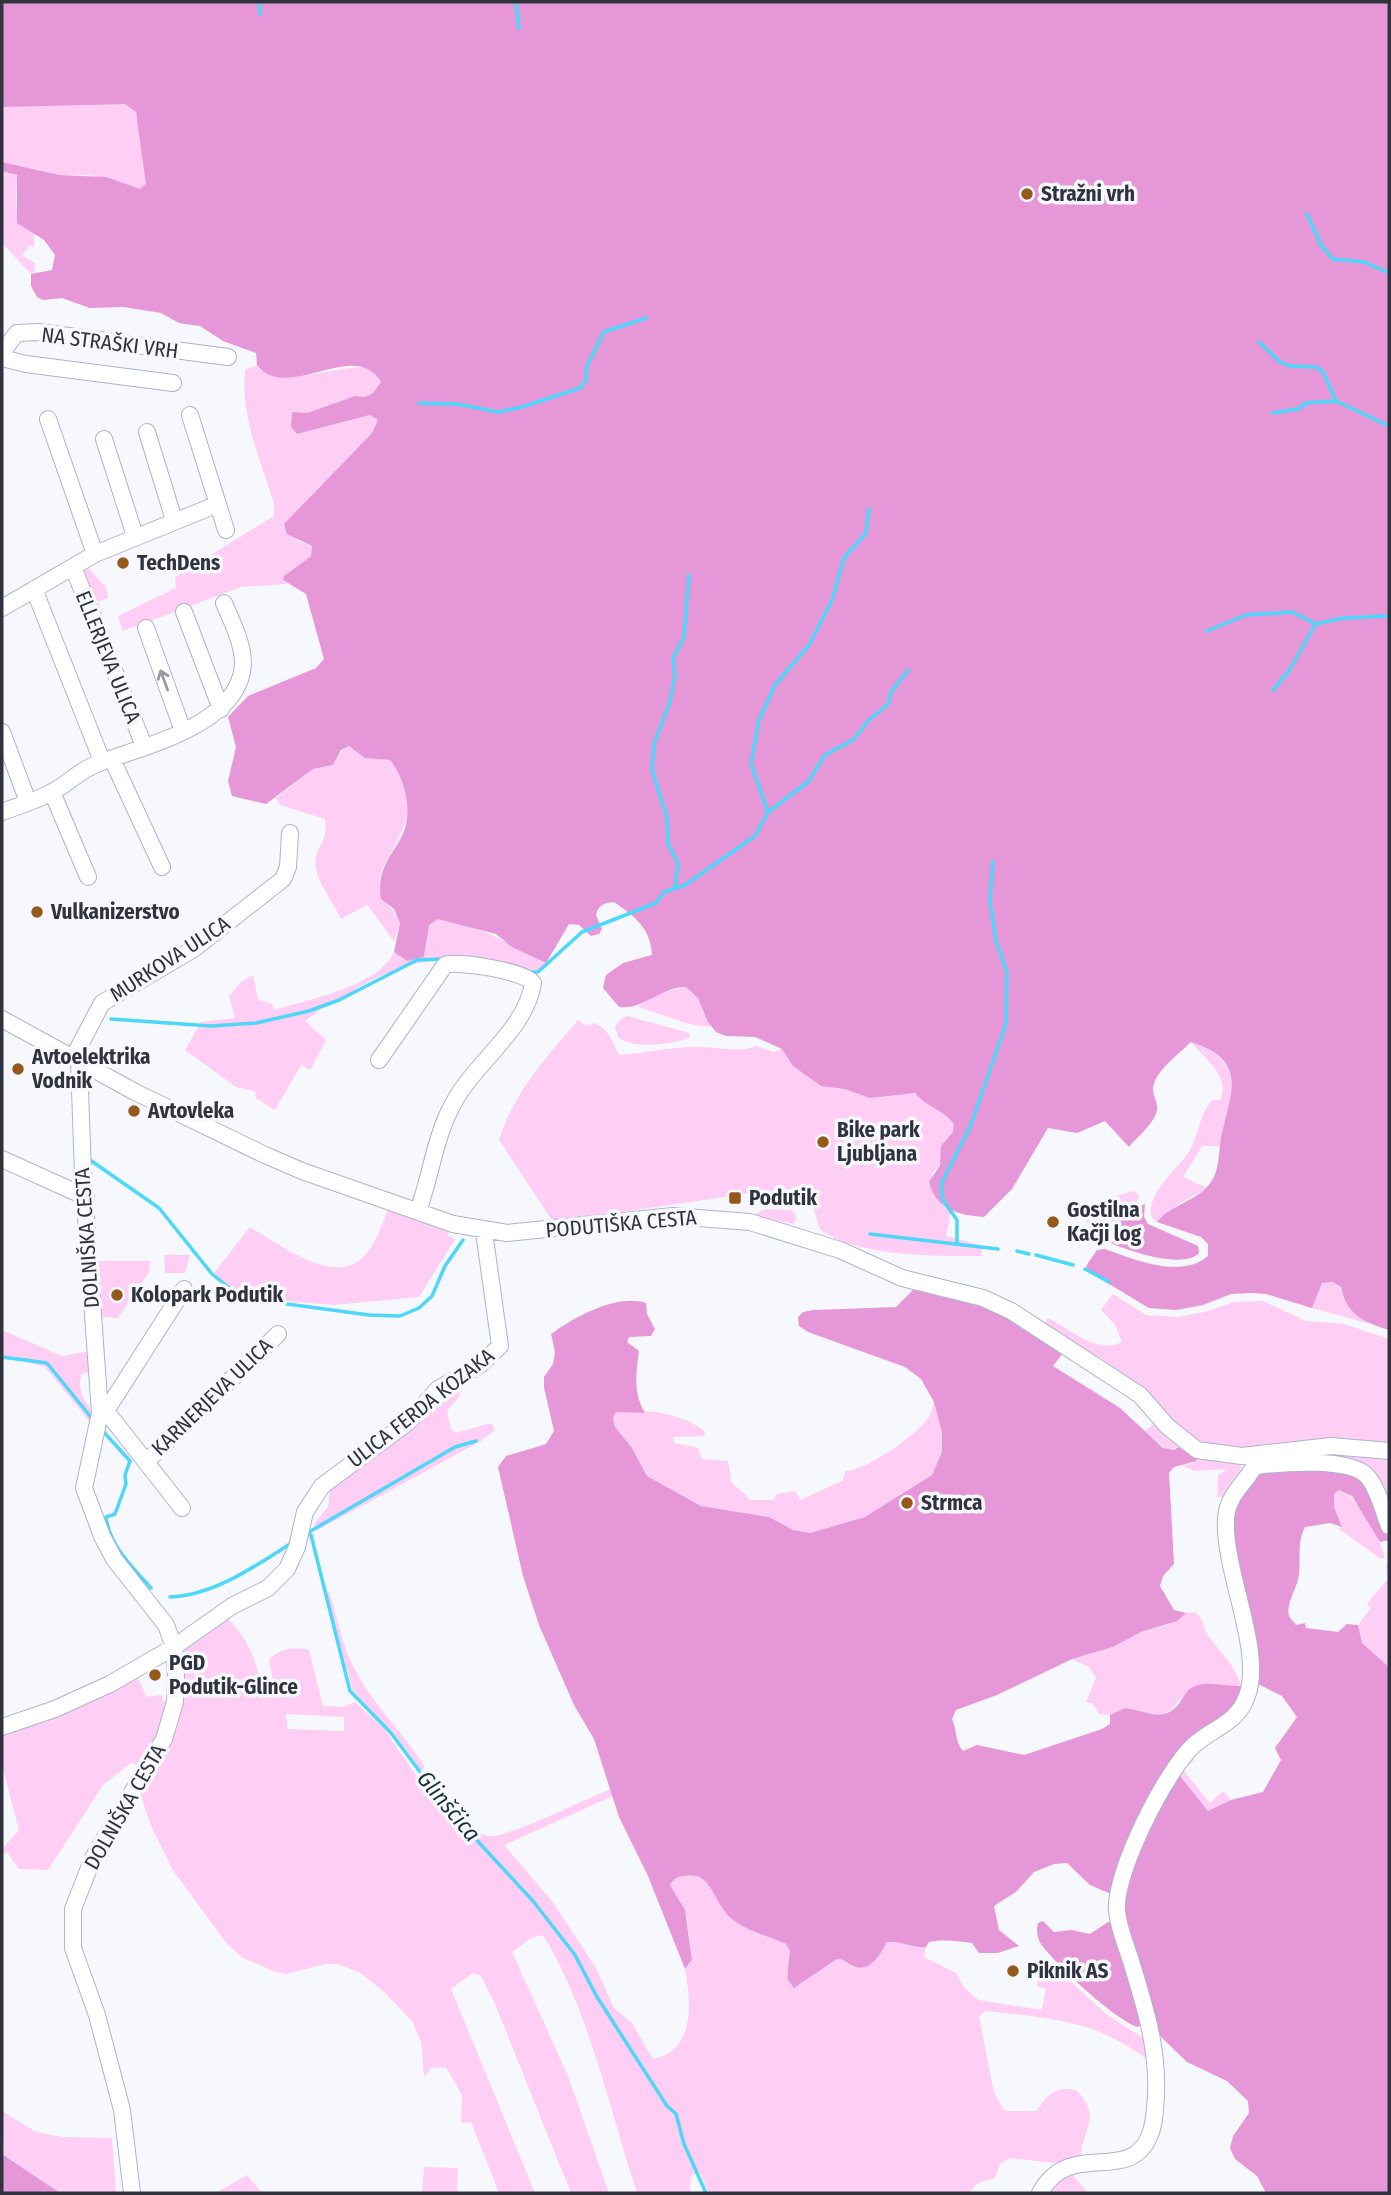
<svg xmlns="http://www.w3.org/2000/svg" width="1391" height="2195" font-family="'Fira Sans Condensed',sans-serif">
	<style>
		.green { fill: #fecef4; fill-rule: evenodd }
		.forest { fill: #e697d8 }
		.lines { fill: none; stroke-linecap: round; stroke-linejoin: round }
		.stream { stroke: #4dd7f8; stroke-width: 3.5 }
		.minor-casing { stroke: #acb3d0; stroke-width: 18 }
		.minor { stroke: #fff; stroke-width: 16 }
		.oneway { stroke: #98999e }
		.poi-dot { fill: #95591b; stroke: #f7f8fe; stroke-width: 2.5 }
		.labels { text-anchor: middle; stroke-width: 7; stroke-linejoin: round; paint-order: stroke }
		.poi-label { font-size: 21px; font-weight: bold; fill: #30333e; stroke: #f7f8fe; text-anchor: start }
		.street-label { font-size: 21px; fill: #30333e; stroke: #f7f8fe }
		.water-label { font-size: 23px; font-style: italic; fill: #193036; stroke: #f7f8fe }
	</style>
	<rect width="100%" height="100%" fill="#f7f8fe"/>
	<path class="green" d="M114 103 125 104 136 112 147 175 146 184 140 190 90 175H59L2 162V107Z
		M2 171 17 175C17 197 10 223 34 232V248L30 245 22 256 35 263 34 272 31 274 2 243Z
		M257 365C275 389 338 366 365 367L375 371 381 382 373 393 365 397 355 396 307 413 292 412 297 434 371 415 379 419 372 433 306 501 297 541 312 546 311 556 289 572 283 580 286 584 241 587 123 631 118 616 176 588 175 577 274 516V504C261 461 240 415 245 370Z
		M88 568 106 587 108 598 98 602 111 635 107 637 83 573Z
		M354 746 365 758 390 760C439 822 372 853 380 891 382 902 396 912 400 923L394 941 367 905 341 919C334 902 311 876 316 857 321 839 327 843 325 819L280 805 276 798 313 769 333 765 345 747Z
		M438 919C480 924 509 945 546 963L540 970C507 973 475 960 442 961 409 961 383 974 355 989L353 995 321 1009 305 1021 326 1040 310 1070 301 1065 275 1110 256 1098 255 1091 236 1087 185 1050 201 1022 235 1018 229 996 240 983 253 975 258 999 272 1004 274 1010C309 999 378 987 394 952L407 960 424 957 429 925Z
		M686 987 698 998 711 1027 689 1024 638 1007 663 992Z
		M627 1016 686 1032 690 1034 689 1038C671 1044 633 1050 618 1037L615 1027 621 1019Z
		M578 1020 586 1026 595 1023C610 1031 612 1040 619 1055 645 1053 670 1047 697 1047 719 1046 736 1054 757 1046L773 1052 782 1049 791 1059 901 1093 911 1092 952 1111 956 1125C948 1141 944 1161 932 1174L942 1205 951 1211 946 1236 983 1246 981 1256C936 1256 855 1257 820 1229L811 1201 790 1192 765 1191 553 1222 499 1140C514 1092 546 1058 578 1020Z
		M1191 1042C1251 1063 1229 1099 1220 1146H1202L1183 1177 1207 1188 1178 1204 1157 1222 1151 1216C1148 1188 1180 1170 1192 1146 1199 1131 1200 1114 1212 1100H1220C1231 1077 1205 1059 1191 1042Z
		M1134 1191 1139 1195 1135 1207 1120 1215 1100 1239 1083 1217 1087 1208 1104 1206 1119 1195Z
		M389 1207 450 1228 448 1236 455 1239 419 1297 334 1305 262 1299 237 1295 214 1273 250 1227C276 1242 330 1284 360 1260 375 1248 382 1224 389 1207Z
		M765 1209 792 1210 797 1219 793 1224 753 1215Z
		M164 1255H190L185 1273H165Z
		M98 1261H150L149 1272 118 1318 101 1317Z
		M1332 1282C1349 1292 1352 1313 1370 1324L1312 1308 1322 1283Z
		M1113 1294 1146 1315 1176 1317 1205 1312 1234 1302 1263 1301 1306 1321 1344 1324 1389 1339V1442L1332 1438 1261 1448 1208 1445 1194 1439 1179 1427 1146 1390 1102 1359 1043 1326 1048 1318C1070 1329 1097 1355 1122 1342L1115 1325 1101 1310Z
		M2 1330 62 1356 90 1351 89 1372 82 1373C76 1392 85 1401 96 1417L90 1422 45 1367 2 1355Z
		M456 1385 461 1388 459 1397 447 1411 451 1429 456 1433 487 1424H492L495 1430 481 1441 316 1531 314 1524 328 1507 330 1488 436 1397Z
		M934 1402 942 1433V1452L932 1475 865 1517 810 1533 792 1530 769 1517 701 1506 647 1476 632 1448 615 1427 613 1418 616 1412C645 1408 682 1413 704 1431L705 1436 673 1437 674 1443 698 1448 702 1459 728 1461 732 1483 751 1500H774L776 1494 795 1491 800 1500 842 1481 846 1471C868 1469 916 1436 929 1417 932 1413 933 1406 934 1402Z
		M1156 1422 1178 1447 1168 1450 1144 1432Z
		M1331 1452 1389 1455V1517L1299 1459Z
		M1197 1457 1241 1463V1474L1225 1497H1217L1218 1476 1227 1469 1195 1471 1181 1465 1191 1464Z
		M1340 1490C1359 1499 1380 1537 1385 1558L1381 1559 1339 1529 1341 1527 1334 1507 1333 1494Z
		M1389 1563V1667L1362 1643 1358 1625 1371 1608 1367 1604 1388 1579 1386 1566Z
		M329 1592C336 1612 340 1635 348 1655 365 1697 401 1729 425 1767L421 1770 392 1731 379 1721 353 1690 325 1593Z
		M1194 1612C1204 1617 1202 1626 1208 1635 1220 1653 1235 1664 1241 1686 1222 1687 1204 1684 1187 1694 1177 1699 1175 1711 1162 1715 1150 1718 1137 1710 1125 1708L1110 1715 1099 1714 1093 1704 1086 1702 1096 1678 1089 1667 1072 1659 1113 1647 1141 1632 1165 1626 1186 1613Z
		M225 1617C250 1638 256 1664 265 1693L275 1690 269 1660C278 1649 296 1646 309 1650L323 1706 343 1707 355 1702 385 1730 415 1774 460 1827 466 1822C471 1827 480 1835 489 1836 511 1837 586 1798 612 1789L613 1796 504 1845 552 1901 596 1968 614 2008 632 2023 653 2059C696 2050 691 2002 685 1969L692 1960 687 1919 670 1885 677 1877 693 1874 709 1885 730 1917 786 1944 790 1951 787 1978 799 1985 837 1959C845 1959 846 1963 852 1966 869 1973 880 1954 887 1941 899 1940 912 1948 926 1947L924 1957 956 1973 963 1986 978 2000 1042 2010 1046 1989 1037 1986 1038 1960 1050 1962 1106 2014 1149 2042 1151 2063C1099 2020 1050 2018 985 2011L979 2016 994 2092 1004 2111H1037C1047 2094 1056 2086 1076 2090 1103 2116 1082 2128 1081 2157L1054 2163 1009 2158 1000 2164 995 2178 978 2183 969 2193H709L701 2174H691L690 2193H637C609 2108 590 2012 543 1935L531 1938 512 1952 568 2076 609 2193H571L495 2004 481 1976 473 1973 451 1989 535 2193H499L471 2122 461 2123 462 2095 446 2067 431 2068 424 2077 421 2042 412 2021 382 1990 359 1972 337 1964H325L286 1974 276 1972 243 1958 227 1944 172 1869 151 1826 140 1793 164 1747 180 1652ZM286 1714 344 1717V1731L288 1729Z
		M136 1672 146 1697 162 1695 163 1701H171L166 1726 143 1769 132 1762 103 1785 48 1870 19 1869 7 1852 2 1856V1849L19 1830 2 1765V1730Z
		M1192 1756 1194 1760 1183 1770 1210 1803 1223 1791 1231 1800 1208 1811 1176 1771Z
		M2 2111 36 2132 62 2137 112 2138 116 2193H60L4 2155Z
		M424 2167 458 2168 457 2193H422Z
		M1070 2172 1088 2193H1047L1051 2186Z
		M247 2175 262 2193H216Z"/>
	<path class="forest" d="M2 2H1389V1330C1363 1322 1347 1315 1341 1287L1332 1282 1322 1283 1312 1308 1266 1294 1251 1293 1231 1294 1203 1305 1176 1310 1149 1308 1089 1272 1086 1266 1097 1250 1105 1249C1135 1260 1181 1279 1208 1256V1244L1201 1237 1157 1222C1171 1205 1191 1203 1206 1188 1220 1175 1218 1156 1221 1138 1230 1094 1250 1061 1191 1042 1180 1053 1158 1069 1154 1084 1151 1093 1156 1098 1157 1106 1159 1120 1137 1137 1129 1147L1105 1121 1077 1133 1048 1128 1012 1189 984 1217C959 1215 936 1210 929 1182L940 1165 941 1146 953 1132 954 1124C943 1109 926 1107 915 1093L870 1098 845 1089 821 1086 793 1066 782 1049 755 1037 726 1036 716 1032 708 1022 698 998 686 987C660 987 645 1010 619 1007L603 988 606 975 623 963 652 955C651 928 634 916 614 902 604 903 598 905 596 915L602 929 599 934 591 936 579 925 569 924 546 963 512 947 496 934 438 919 429 925 424 957 407 961 394 952 400 923 394 909 381 899C377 875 386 862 398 843 415 819 407 781 390 760L365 758 349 746 341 750 333 765 313 769 266 804 232 796 228 781 236 747 228 717 248 696 316 668 324 659 306 594 283 580 284 576 311 556 312 546 287 534 284 524 372 433 378 420 370 415 297 434 291 427 292 412 307 413 355 396 365 397 373 393 381 382C355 337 287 404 257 365L256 353 223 341 200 326 179 323 161 313 124 307 90 308 62 298 43 300 37 297 31 286V274L52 270 55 255 44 240 17 223V175L2 171V162L59 175 106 177 140 189 146 184 136 112 125 104 2 107Z
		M1145 1204 1144 1217 1148 1224 1198 1246 1199 1253C1182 1271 1121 1248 1100 1239L1120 1215Z
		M913 1290 942 1295 1008 1315 1063 1353 1053 1366 1120 1408 1163 1448 1174 1450 1178 1447 1197 1457 1196 1461 1174 1467 1169 1473 1174 1564 1163 1576 1160 1586 1174 1610 1186 1613 1177 1621 1141 1632 1113 1647 1072 1659 997 1695 956 1710 952 1719C957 1730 955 1742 963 1751L977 1745 1024 1755 1102 1729 1110 1724V1715L1125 1708C1143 1710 1162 1723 1177 1706 1182 1701 1185 1692 1191 1688 1205 1679 1226 1687 1241 1686L1243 1693 1236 1709 1193 1740 1111 1894 1090 1885 1067 1863 1054 1864 1034 1872 1017 1891 994 1906 999 1930 1019 1946 998 1953H979L972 1943C957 1941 943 1939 929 1942L926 1947C912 1948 899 1940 887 1942 881 1953 870 1974 853 1966 846 1963 845 1959 837 1959L794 1988 787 1978 790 1951 786 1944C768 1936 747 1931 732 1919 713 1904 713 1870 683 1876 676 1877 674 1879 670 1885L685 1910 692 1960 685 1969 648 1876 619 1817 594 1739 574 1705 539 1625 523 1576 498 1467 506 1456 546 1444 554 1431 544 1388V1377L553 1364 555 1352 551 1334C574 1317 618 1293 646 1303L647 1314 655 1329 651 1336 629 1337 627 1342 639 1351C636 1373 633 1393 645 1413L616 1412 613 1418 615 1427 632 1448 647 1476 701 1506 769 1517 793 1530 810 1533 865 1517 932 1475 942 1452V1433L934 1402 921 1379 905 1367 808 1332 799 1326 798 1317 803 1312 813 1310 896 1307Z
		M1324 1466 1366 1479 1389 1540 1380 1542 1352 1496 1339 1490 1334 1494V1507L1342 1527 1330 1523 1305 1527C1295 1546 1303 1565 1297 1583 1294 1592 1286 1606 1289 1616 1290 1619 1294 1622 1296 1625L1305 1623 1306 1628 1338 1632 1347 1624 1358 1625 1362 1643 1389 1667V2193H1266L1257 2176 1235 2159 1230 2148 1233 2136 1249 2113 1248 2101 1227 2081 1187 2062 1159 2035 1126 1927V1886L1137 1855 1176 1771 1208 1811 1231 1800 1263 1792 1281 1760 1275 1748 1297 1717 1282 1696 1256 1683 1237 1577 1232 1509 1256 1473Z
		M1043 1921 1054 1932 1072 1930 1090 1934 1108 1922 1114 1923 1145 2024 1137 2027C1112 2017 1057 1966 1041 1944 1037 1937 1036 1931 1038 1923Z
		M2 2154 60 2193H2Z"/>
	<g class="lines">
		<path class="stream" d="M259 2 260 14
			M516 2 519 28
			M1307 214 1321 245 1333 259 1364 262 1389 273
			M1259 342 1280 362 1290 366 1316 367 1323 372 1336 401
			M419 403 457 404 498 412 522 407 580 388 586 380 587 366 604 332 646 318
			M1273 413 1298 409 1306 403 1336 401 1389 426
			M1207 631 1246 615 1292 612 1316 624 1343 618 1389 616
			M1273 690 1289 671 1315 625
			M768 812 751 764 759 720 775 685 809 645 832 600 844 558 866 533 869 509
			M675 887 678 863 668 844 667 818 652 770 654 744 670 702 675 675 673 658 684 637 689 575
			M529 972H538L582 932 656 903 664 892 685 885 755 836 768 812 808 782 825 755 853 740 869 720 888 704 891 692 908 670
			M111 1019 211 1026 256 1023 309 1011 339 1000 417 960 442 959
			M90 1160 159 1208 212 1274 242 1298 369 1315 400 1316 419 1308 432 1296 445 1266 463 1240
			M870 1234 998 1249
			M957 1243V1220L943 1200 941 1184 970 1127 1006 1024 1007 972 996 941 990 901 993 862
			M1017 1251 1029 1254
			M1036 1255 1073 1265
			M1085 1269 1109 1282
			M2 1357 47 1363 94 1421
			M101 1429 130 1461 125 1475 126 1484 115 1514 106 1517C109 1545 133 1568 151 1588
			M309 1532 455 1447 476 1441
			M306 1534 311 1535 350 1691 391 1733 447 1808 533 1901 575 1955 597 1997 667 2106 676 2114 684 2144 706 2193
			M170 1597C215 1595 257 1565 293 1542"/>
		<g class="minor-casing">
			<path id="minor" d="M2 352 17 333 38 332 228 357
				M2 358 26 364 173 383
				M190 415 226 530
				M48 419 95 554
				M147 432 174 520
				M104 439 135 536
				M73 567 144 746
				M34 589 102 761
				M2 608 95 554 218 504
				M184 612 221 709
				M146 628 183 731
				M2 732 28 802
				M112 759 162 867
				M52 792 88 877
				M2 812C18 806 36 801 52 792 69 783 82 768 102 762 147 745 240 724 243 664 243 643 232 622 224 603
				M2 1019 135 1092 265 1155 302 1171 453 1224 507 1233 673 1216 750 1222 840 1250 902 1278 983 1298 1011 1311 1140 1395 1167 1426 1197 1450 1242 1456 1331 1446 1389 1451
				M73 1058 102 1003 195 948 283 879 288 867 290 833
				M379 1060 445 965C458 960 527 972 533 983 526 1030 474 1063 453 1104 435 1136 431 1176 418 1211
				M79 1062 83 1174 100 1413 84 1488 102 1536 114 1559 166 1625 174 1647 176 1677 175 1702 164 1739 93 1858 73 1909V1948L97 2015 122 2110 132 2193
				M2 1159 86 1197
				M106 1411 184 1289
				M100 1413 106 1411 182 1508
				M147 1461 278 1334
				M1256 1466C1280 1463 1350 1457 1367 1476 1378 1488 1383 1511 1389 1526
				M2 1727 55 1709 110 1684 174 1647 232 1606 268 1588 287 1569 297 1547 305 1512 322 1486 408 1422 438 1389 480 1365 500 1346 484 1232
				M1040 2193C1070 2138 1128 2185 1149 2137 1155 2124 1155 2109 1156 2095 1158 2047 1145 2007 1131 1961 1126 1945 1118 1927 1117 1910 1114 1873 1166 1770 1194 1745 1214 1727 1237 1724 1247 1696 1264 1651 1223 1571 1226 1519 1227 1491 1253 1479 1259 1455"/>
		</g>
		<use href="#minor" class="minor"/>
	</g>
	<defs><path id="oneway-shaft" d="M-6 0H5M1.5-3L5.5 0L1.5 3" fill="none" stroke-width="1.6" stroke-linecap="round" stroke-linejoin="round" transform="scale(1.75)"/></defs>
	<use class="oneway" href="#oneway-shaft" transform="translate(164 680) rotate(-110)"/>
	<g class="poi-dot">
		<circle cx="1027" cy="194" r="7"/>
		<circle cx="123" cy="563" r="7"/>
		<circle cx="37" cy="912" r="7"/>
		<circle cx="18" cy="1069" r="7"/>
		<circle cx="134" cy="1111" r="7"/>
		<circle cx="823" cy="1142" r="7"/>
		<rect x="728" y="1191" width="14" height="14" rx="3.5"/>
		<circle cx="1053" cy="1222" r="7"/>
		<circle cx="117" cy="1295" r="7"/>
		<circle cx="907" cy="1503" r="7"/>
		<circle cx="155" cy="1675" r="7"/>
		<circle cx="1013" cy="1971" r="7"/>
	</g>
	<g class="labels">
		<g class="poi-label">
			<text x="1041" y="201">Stražni vrh</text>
			<text x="137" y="570">TechDens</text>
			<text x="51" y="919">Vulkanizerstvo</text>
			<text x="32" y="1064">Avtoelektrika<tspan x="32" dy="24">Vodnik</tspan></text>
			<text x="148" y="1118">Avtovleka</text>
			<text x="837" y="1137">Bike park<tspan x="837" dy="24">Ljubljana</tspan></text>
			<text x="749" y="1205">Podutik</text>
			<text x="1067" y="1217">Gostilna<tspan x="1067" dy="24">Kačji log</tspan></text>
			<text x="131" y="1302">Kolopark Podutik</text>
			<text x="921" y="1510">Strmca</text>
			<text x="169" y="1670">PGD<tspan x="169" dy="24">Podutik-Glince</tspan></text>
			<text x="1027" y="1978">Piknik AS</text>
		</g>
		<g class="street-label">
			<text transform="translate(110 343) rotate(7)" y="7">NA STRAŠKI VRH</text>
			<text transform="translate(108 657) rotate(68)" y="7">ELLERJEVA ULICA</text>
			<text transform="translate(170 959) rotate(-33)" y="7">MURKOVA ULICA</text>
			<text transform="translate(621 1224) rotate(-5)" y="7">PODUTIŠKA CESTA</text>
			<text transform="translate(87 1238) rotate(-94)" y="7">DOLNIŠKA CESTA</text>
			<text transform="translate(212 1397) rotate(-44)" y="7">KARNERJEVA ULICA</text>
			<text transform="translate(421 1408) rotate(-38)" y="7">ULICA FERDA KOZAKA</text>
			<text transform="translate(125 1807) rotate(-60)" y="7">DOLNIŠKA CESTA</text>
		</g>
		<g class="water-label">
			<text transform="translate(449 1806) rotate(50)" y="8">Glinščica</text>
		</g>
	</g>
	<rect width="1391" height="2195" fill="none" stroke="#30333e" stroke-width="7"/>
</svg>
